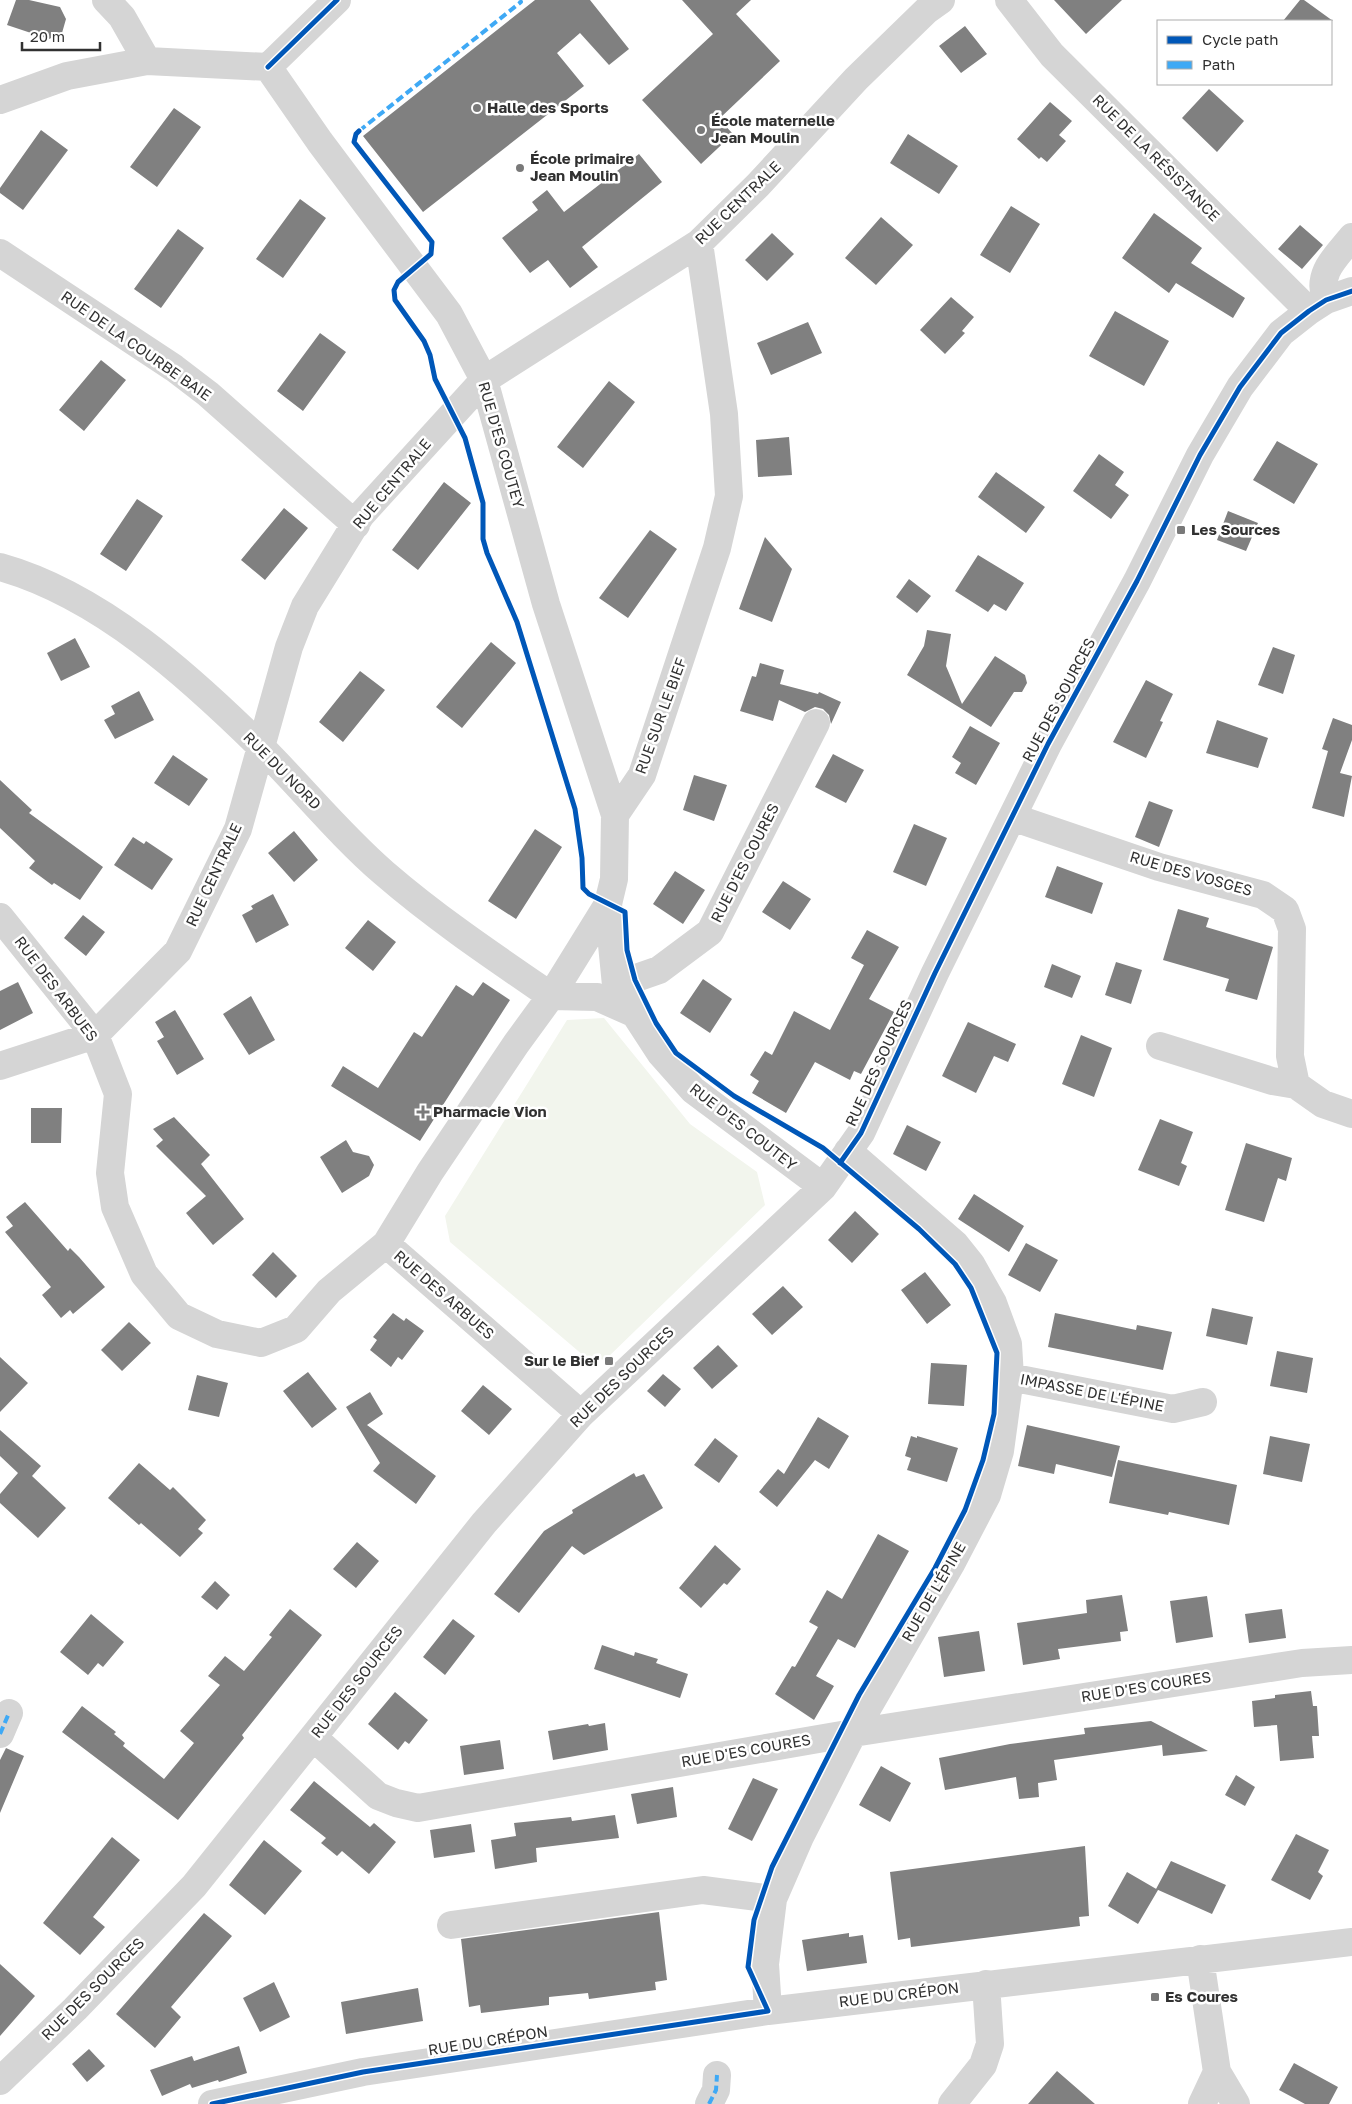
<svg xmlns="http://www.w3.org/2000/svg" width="1352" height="2104" font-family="'Golos Text',sans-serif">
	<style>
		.green { fill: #f2f5ed }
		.building { fill: #808080 }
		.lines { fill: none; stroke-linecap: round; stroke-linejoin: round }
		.minor { stroke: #d5d5d5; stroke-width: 28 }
		.quiet { stroke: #3fa9f5; stroke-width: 4; stroke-dasharray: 8 4; stroke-linecap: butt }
		.cycleway-casing { stroke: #fff; stroke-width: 8 }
		.cycleway { stroke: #0057b8; stroke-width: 5 }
		.poi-dot { fill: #797979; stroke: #fff; stroke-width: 2 }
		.labels { text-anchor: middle; stroke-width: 5; stroke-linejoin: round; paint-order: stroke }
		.poi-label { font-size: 15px; font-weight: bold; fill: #313131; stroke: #fff; text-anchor: start }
		.street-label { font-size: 15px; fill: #313131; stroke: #fff }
	</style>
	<rect width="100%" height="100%" fill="#fff"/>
	<path class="green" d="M604 1018 690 1124 757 1172 765 1205 605 1360 584 1356 450 1242 445 1216 567 1020Z"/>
	<path class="building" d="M16 0H29L60 7 66 19 62 33 49 39 7 25Z
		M535 0H590L629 49 609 65 580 33 557 53 584 86 423 212 363 136Z
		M682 0H751L736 14 780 61 719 119 733 134 701 164 642 100 713 34Z
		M1054 0H1122L1086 34Z
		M1300 0H1304L1333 21H1283Z
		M965 26 987 54 961 73 939 46Z
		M1209 89 1244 121 1217 152 1182 118Z
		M1050 102 1072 121 1059 135 1066 141 1047 162 1041 157 1039 159 1017 139Z
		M174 108 201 127 157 187 130 167Z
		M41 130 68 150 23 210 0 193V188Z
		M908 134 958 166 939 194 890 163Z
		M639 154 662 182 582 247 598 267 570 288 548 260 530 273 502 238 538 210 532 202 547 190 564 212Z
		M300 199 326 218 283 278 256 259Z
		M1011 206 1040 224 1010 273 980 255Z
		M1154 213 1202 248 1191 263 1245 298 1233 318 1176 283 1169 293 1122 258Z
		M881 217 913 245 876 285 845 258Z
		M1300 225 1323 245 1302 269 1278 249Z
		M178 229 204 248 161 308 134 289Z
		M772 233 794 254 767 281 745 260Z
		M951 297 974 317 962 331 965 333 945 354 920 330Z
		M1115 311 1169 341 1144 386 1089 356Z
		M808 322 822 353 771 375 757 343Z
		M320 333 346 352 303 411 277 391Z
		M101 360 126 380 84 431 59 410Z
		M609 381 635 402 583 468 557 447Z
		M789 437 792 475 758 477 756 440Z
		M1277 441 1318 464 1294 504 1253 480Z
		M1099 454 1124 472 1115 485 1129 495 1111 519 1073 491Z
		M996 472 1045 507 1026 533 978 497Z
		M444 482 471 503 418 570 392 550Z
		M137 499 163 516 126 571 100 554Z
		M284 508 308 528 265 580 241 560Z
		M1228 511 1258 523 1246 551 1217 540Z
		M650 530 677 549 628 618 599 598Z
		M765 537 792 569 772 622 739 609Z
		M978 555 1024 583 1006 611 994 604 988 612 955 591Z
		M909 579 931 596 917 613 896 597Z
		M927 630 951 634 946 666 962 704 995 656 1025 675 1027 683 1022 692H1014L991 727 907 675 924 646Z
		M75 638 90 667 61 681 47 653Z
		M491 642 516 663 462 728 436 707Z
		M1273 647 1295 655 1283 694 1258 685Z
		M760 663 784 670 780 684 818 694 819 692 841 702 831 724 829 715 823 709 815 707 805 712 779 700 773 721 740 711 752 676 756 677Z
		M360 671 385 690 343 742 319 722Z
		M1146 680 1173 694 1160 721 1163 722 1146 758 1113 742Z
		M139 691 154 720 115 739 104 720 115 714 111 706Z
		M1333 718 1352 725V740L1340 773 1352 776 1344 817 1312 808 1328 751 1322 749Z
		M1217 720 1268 738 1258 768 1206 753Z
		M970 726 1000 743 976 785 955 773 961 763 952 757Z
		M833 754 864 770 846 803 815 787Z
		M173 755 208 779 189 806 154 783Z
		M694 775 727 785 714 821 683 810Z
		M0 780 32 810 29 813 103 867 80 900 54 883 52 885 29 868 35 861 0 828Z
		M1149 801 1173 810 1159 847 1135 837Z
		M914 824 947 838 926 886 893 872Z
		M535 829 562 847 516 919 488 901Z
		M294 831 318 860 294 882 268 853Z
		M133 837 144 844 146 841 173 859 152 890 114 865Z
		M1057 866 1103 883 1092 914 1045 897Z
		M675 871 705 890 683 924 653 904Z
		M783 881 811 899 790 930 762 912Z
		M273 894 289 925 256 943 242 915 253 909 251 906Z
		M1178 909 1209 918 1206 927 1273 947 1257 1000 1225 991 1229 979 1163 960Z
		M83 915 105 932 86 956 64 938Z
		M368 920 396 942 373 971 345 948Z
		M867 930 899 947 869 999 894 1012 861 1074 854 1071 850 1080 815 1062 786 1113 752 1093 759 1081 750 1075 765 1051 772 1055 794 1011 830 1030 864 965 851 958Z
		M1116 962 1142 970 1131 1004 1105 995Z
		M1052 964 1081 976 1072 998 1044 987Z
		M703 979 732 999 710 1033 680 1013Z
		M18 982 33 1013 0 1030V991Z
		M483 982 510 1000 420 1141 331 1086 343 1066 378 1088 414 1032 422 1037 456 985 473 996Z
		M251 996 275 1040 249 1055 223 1014Z
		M175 1010 204 1059 177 1075 157 1041 164 1037 155 1022Z
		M968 1022 1016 1044 1008 1062 994 1056 976 1093 942 1076Z
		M1081 1035 1112 1048 1094 1097 1062 1084Z
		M31 1108H62L61 1143H31Z
		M174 1117 210 1155 201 1164 244 1219 213 1245 186 1213 206 1196 156 1146 163 1140 153 1129Z
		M1160 1119 1193 1132 1181 1163 1187 1166 1179 1186 1138 1170Z
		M907 1125 941 1142 926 1171 893 1154Z
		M346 1140 353 1152 369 1156 374 1165 369 1176 342 1193 320 1157Z
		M1246 1143 1292 1158 1286 1181 1278 1178 1264 1222 1225 1210Z
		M974 1194 1024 1226 1009 1252 958 1219Z
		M25 1202 68 1251 70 1248 79 1257 105 1287 73 1314 70 1310 61 1318 42 1295 51 1287 5 1232 13 1226 6 1217Z
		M855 1211 879 1234 852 1263 828 1240Z
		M1026 1243 1058 1260 1040 1292 1008 1275Z
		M273 1252 297 1276 276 1298 252 1275Z
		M925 1272 951 1305 927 1324 901 1290Z
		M783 1286 803 1307 772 1335 752 1314Z
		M1212 1308 1253 1317 1247 1345 1206 1336Z
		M393 1313 404 1321 406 1318 424 1331 402 1360 398 1357 391 1367 370 1350 377 1340 373 1337Z
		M1055 1313 1136 1330 1137 1325 1172 1332 1163 1370 1048 1347Z
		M129 1322 151 1343 122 1371 101 1350Z
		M718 1345 738 1366 712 1389 693 1368Z
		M1277 1351 1313 1358 1307 1393 1270 1386Z
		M0 1357 28 1383 0 1412Z
		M931 1363 967 1365 964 1406 928 1404Z
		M308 1372 337 1409 312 1428 283 1391Z
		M663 1374 681 1389 665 1407 647 1391Z
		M197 1375 228 1383 219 1417 188 1410Z
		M483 1385 512 1409 489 1435 461 1411Z
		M370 1392 383 1414 367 1425 436 1476 416 1504 373 1471 380 1463 346 1407Z
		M818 1417 849 1436 829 1469 815 1460 777 1507 759 1492 778 1469 784 1474Z
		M1027 1425 1120 1446 1112 1477 1056 1464 1054 1474 1018 1466Z
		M0 1430 41 1466 32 1476 66 1508 38 1538 0 1503V1494L18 1473 0 1456Z
		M911 1436 917 1438V1436L958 1448 947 1482 907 1470 911 1458 905 1456Z
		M1270 1436 1310 1444 1302 1482 1263 1474Z
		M715 1438 738 1456 719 1483 694 1465Z
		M1118 1460 1237 1485 1229 1525 1169 1512 1168 1515 1109 1503Z
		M139 1463 170 1490 173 1487 206 1520 198 1529 203 1533 180 1557 141 1523 139 1525 108 1498Z
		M634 1473 636 1477 644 1474 663 1508 584 1555 572 1546 519 1613 494 1594 544 1531 573 1513 572 1510Z
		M878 1534 909 1551 855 1648 838 1639 816 1676 834 1686 814 1720 775 1694 792 1666 795 1667 818 1627 809 1622 827 1590 842 1599Z
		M357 1542 379 1561 356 1588 333 1569Z
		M715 1545 741 1569 727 1585 724 1583 701 1608 679 1588Z
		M215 1581 230 1595 217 1610 201 1597Z
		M1122 1595 1128 1631 1120 1632 1121 1641 1058 1649 1060 1659 1023 1665 1017 1623 1087 1613 1086 1600Z
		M1207 1596 1213 1637 1176 1643 1170 1601Z
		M290 1609 322 1635 242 1735 244 1738 178 1820 62 1732 82 1706 116 1732 114 1734 125 1743 123 1746 164 1779 194 1743 180 1731 220 1685 208 1676 225 1656 244 1671 272 1637 269 1635Z
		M1282 1609 1286 1638 1249 1643 1245 1614Z
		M91 1614 124 1642 103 1667 98 1663 88 1675 60 1652Z
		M453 1619 475 1636 445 1675 423 1657Z
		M979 1631 985 1671 944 1677 938 1637Z
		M602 1645 634 1656 635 1652 658 1659 656 1663 688 1674 680 1698 594 1669Z
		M1311 1691 1313 1706H1317L1319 1736H1312L1314 1758 1280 1761 1277 1725 1254 1727 1252 1701 1275 1698V1695Z
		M395 1692 428 1720 409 1744 405 1741 398 1750 368 1724Z
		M1151 1721 1208 1751 1163 1756 1162 1745 1054 1760 1057 1780 1038 1783 1039 1797 1019 1799 1016 1777 945 1790 939 1758 1010 1744 1085 1734 1084 1728Z
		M605 1723 608 1750 553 1760 548 1731 588 1724 589 1726Z
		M500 1740 504 1769 464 1775 460 1746Z
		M6 1748 24 1756 0 1813V1760Z
		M881 1766 911 1783 890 1822 859 1805Z
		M1236 1775 1255 1787 1245 1806 1225 1795Z
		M753 1778 778 1789 752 1841 728 1829Z
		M314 1781 370 1827 374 1823 396 1842 369 1874 342 1851 337 1856 321 1843 326 1838 290 1810Z
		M673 1787 677 1817 637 1824 631 1794Z
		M615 1815 619 1838 536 1848 537 1862 495 1869 491 1840 516 1836 514 1823 571 1817 572 1821Z
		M471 1824 475 1852 434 1858 430 1830Z
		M1296 1834 1329 1850 1318 1872 1323 1876 1310 1900 1271 1880Z
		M112 1837 140 1860 93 1917 105 1927 80 1955 43 1923Z
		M264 1840 302 1871 265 1915 229 1885Z
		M1085 1846 1089 1916 1079 1917 1080 1926 911 1947 910 1938 898 1940 890 1872Z
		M1171 1861 1226 1885 1212 1914 1156 1889Z
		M1127 1872 1158 1890 1138 1924 1108 1906Z
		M659 1912 667 1980 655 1982 656 1990 589 1999 588 1993 549 1997V2005L481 2013 480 2005 469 2007 461 1939Z
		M204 1913 232 1936 171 2007 181 2017 155 2048 116 2014Z
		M849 1933V1937L863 1935 867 1963 807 1971 802 1940Z
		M0 1964 35 1996 0 2036Z
		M274 1982 290 2017 260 2032 243 1998Z
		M418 1988 423 2021 346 2034 341 2002Z
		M239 2046 247 2073 219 2082 218 2080 192 2088 190 2084 162 2096 150 2070 192 2056 194 2061Z
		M89 2049 105 2066 87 2082 72 2064Z
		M1294 2063 1338 2087 1329 2104H1305L1279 2090Z
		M1057 2071 1095 2104H1028Z"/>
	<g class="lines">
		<path class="minor" d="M106 0 122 17 147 61
			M1009 0 1052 55 1309 311
			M268 67 320 142 449 314 484 380 546 604 615 815
			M0 100 67 76 147 61 268 67 337 0
			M0 253 174 368 208 394 356 525
			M1326 300C1316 273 1336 257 1352 237
			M0 567C100 595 189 676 262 748 303 789 340 835 384 873 436 918 494 957 551 996
			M1012 817 1159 867 1263 895 1285 910 1292 929 1290 1056 1296 1085
			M608 904 616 985 661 1054 693 1090 823 1187
			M0 917 95 1035 118 1094 110 1173 115 1207 144 1274 179 1316 217 1334 261 1343 296 1329 329 1291 386 1244 430 1172 516 1044 551 996 608 904 614 879 615 815 642 775 717 548 729 496 724 414 699 243
			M616 985 659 970 710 932 816 723
			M551 996 597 997 633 1013
			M1160 1046 1272 1081 1296 1085 1323 1104 1352 1114
			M0 1066 95 1035 178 951 238 829 289 647 305 606 361 515 484 380 699 243 758 185 856 79 927 10 941 0
			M386 1244 581 1414
			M1010 1377 1173 1409 1203 1402
			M0 1734 9 1713
			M313 1737 378 1796 396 1803 418 1808 853 1733 1302 1663 1352 1660
			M451 1925 703 1890 773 1899
			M1200 1959 1217 2072 1236 2104
			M768 2011 765 1964 773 1899 800 1837 853 1733 951 1564 987 1495 1000 1451 1010 1377 1008 1344 993 1303 971 1264 955 1244 848 1151
			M0 2081 75 2009 194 1886 484 1523 581 1414 823 1187 861 1133 935 973 1048 744 1137 581 1200 455 1240 387 1281 333 1309 311 1326 300 1352 291
			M212 2104 363 2072 768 2011 1352 1942
			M709 2104 716 2090 717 2075
			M952 2104 983 2065 990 2044 986 1984
			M1202 2104 1217 2072"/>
		<path class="quiet" d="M359 131 521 2 520 0
			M0 1734 9 1713
			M709 2104 716 2090 717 2075"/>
		<g class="cycleway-casing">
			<path id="cycleway" d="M268 67 337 0
				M840 1163 861 1133 935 973 1048 744 1137 581 1200 455 1240 387 1281 333 1309 311 1326 300 1352 291
				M212 2104 363 2072 768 2011 748 1967 754 1920 772 1867 859 1695 935 1568 965 1510 983 1460 994 1414 997 1353 971 1288 955 1264 919 1229 823 1148 734 1096 676 1053 656 1023 635 980 627 950 625 912 589 894 583 888 582 858 575 809 517 622 487 553 483 539V503L465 438 435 379 430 355 424 341 395 300 394 290 398 282 431 254 432 242 354 142 356 134 359 131"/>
		</g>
		<use href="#cycleway" class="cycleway"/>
	</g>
	<g class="poi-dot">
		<circle cx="477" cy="108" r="5"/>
		<circle cx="701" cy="130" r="5"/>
		<circle cx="520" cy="168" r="5"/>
		<rect x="1176" y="525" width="10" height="10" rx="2.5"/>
		<path d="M420.5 1104.5h5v5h5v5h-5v5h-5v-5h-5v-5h5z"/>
		<rect x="604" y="1356" width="10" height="10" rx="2.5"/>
		<rect x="1150" y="1992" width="10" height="10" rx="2.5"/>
	</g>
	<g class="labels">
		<g class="poi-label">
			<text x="487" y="113">Halle des Sports</text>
			<text x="711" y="126">École maternelle<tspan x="711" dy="17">Jean Moulin</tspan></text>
			<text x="530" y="164">École primaire<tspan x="530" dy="17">Jean Moulin</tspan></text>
			<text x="1191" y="535">Les Sources</text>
			<text x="433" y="1117">Pharmacie Vion</text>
			<text x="599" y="1366" text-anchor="end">Sur le Bief</text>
			<text x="1165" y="2002">Es Coures</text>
		</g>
		<g class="street-label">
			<text transform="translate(1156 158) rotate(45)" y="5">RUE DE LA RÉSISTANCE</text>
			<text transform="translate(738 203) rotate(-44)" y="5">RUE CENTRALE</text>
			<text transform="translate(136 346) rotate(35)" y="5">RUE DE LA COURBE BAIE</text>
			<text transform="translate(501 445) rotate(74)" y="5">RUE D'ES COUTEY</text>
			<text transform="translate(392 484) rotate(-50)" y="5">RUE CENTRALE</text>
			<text transform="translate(1059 700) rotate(-62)" y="5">RUE DES SOURCES</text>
			<text transform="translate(661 716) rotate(-70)" y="5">RUE SUR LE BIEF</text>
			<text transform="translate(282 771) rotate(45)" y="5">RUE DU NORD</text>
			<text transform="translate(745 863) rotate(-63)" y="5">RUE D'ES COURES</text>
			<text transform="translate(1191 874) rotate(16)" y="5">RUE DES VOSGES</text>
			<text transform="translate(214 875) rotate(-65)" y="5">RUE CENTRALE</text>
			<text transform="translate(56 989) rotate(53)" y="5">RUE DES ARBUES</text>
			<text transform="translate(879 1063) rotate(-65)" y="5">RUE DES SOURCES</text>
			<text transform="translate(743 1127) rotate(38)" y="5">RUE D'ES COUTEY</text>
			<text transform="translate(444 1295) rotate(41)" y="5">RUE DES ARBUES</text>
			<text transform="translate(622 1377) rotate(-44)" y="5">RUE DES SOURCES</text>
			<text transform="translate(1092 1393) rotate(11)" y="5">IMPASSE DE L'ÉPINE</text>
			<text transform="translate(934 1592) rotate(-60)" y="5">RUE DE L'ÉPINE</text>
			<text transform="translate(357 1682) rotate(-52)" y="5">RUE DES SOURCES</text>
			<text transform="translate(1146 1687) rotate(-9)" y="5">RUE D'ES COURES</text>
			<text transform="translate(746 1751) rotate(-10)" y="5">RUE D'ES COURES</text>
			<text transform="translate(93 1989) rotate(-45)" y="5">RUE DES SOURCES</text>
			<text transform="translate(899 1995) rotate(-7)" y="5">RUE DU CRÉPON</text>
			<text transform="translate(488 2041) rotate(-9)" y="5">RUE DU CRÉPON</text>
		</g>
	</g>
	<rect x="1157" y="20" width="175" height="65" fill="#ffffff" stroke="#adadad"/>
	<rect x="1167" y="36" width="25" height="8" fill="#0057b8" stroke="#adadad"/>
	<text x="1202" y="45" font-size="15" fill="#313131">Cycle path</text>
	<rect x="1167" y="61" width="25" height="8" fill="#3fa9f5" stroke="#adadad"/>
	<text x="1202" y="70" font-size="15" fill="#313131">Path</text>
	<path d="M22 42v8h78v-8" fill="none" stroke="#313131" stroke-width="2.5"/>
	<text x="30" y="42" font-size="15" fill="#313131" stroke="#ffffff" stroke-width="4" paint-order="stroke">20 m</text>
</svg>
